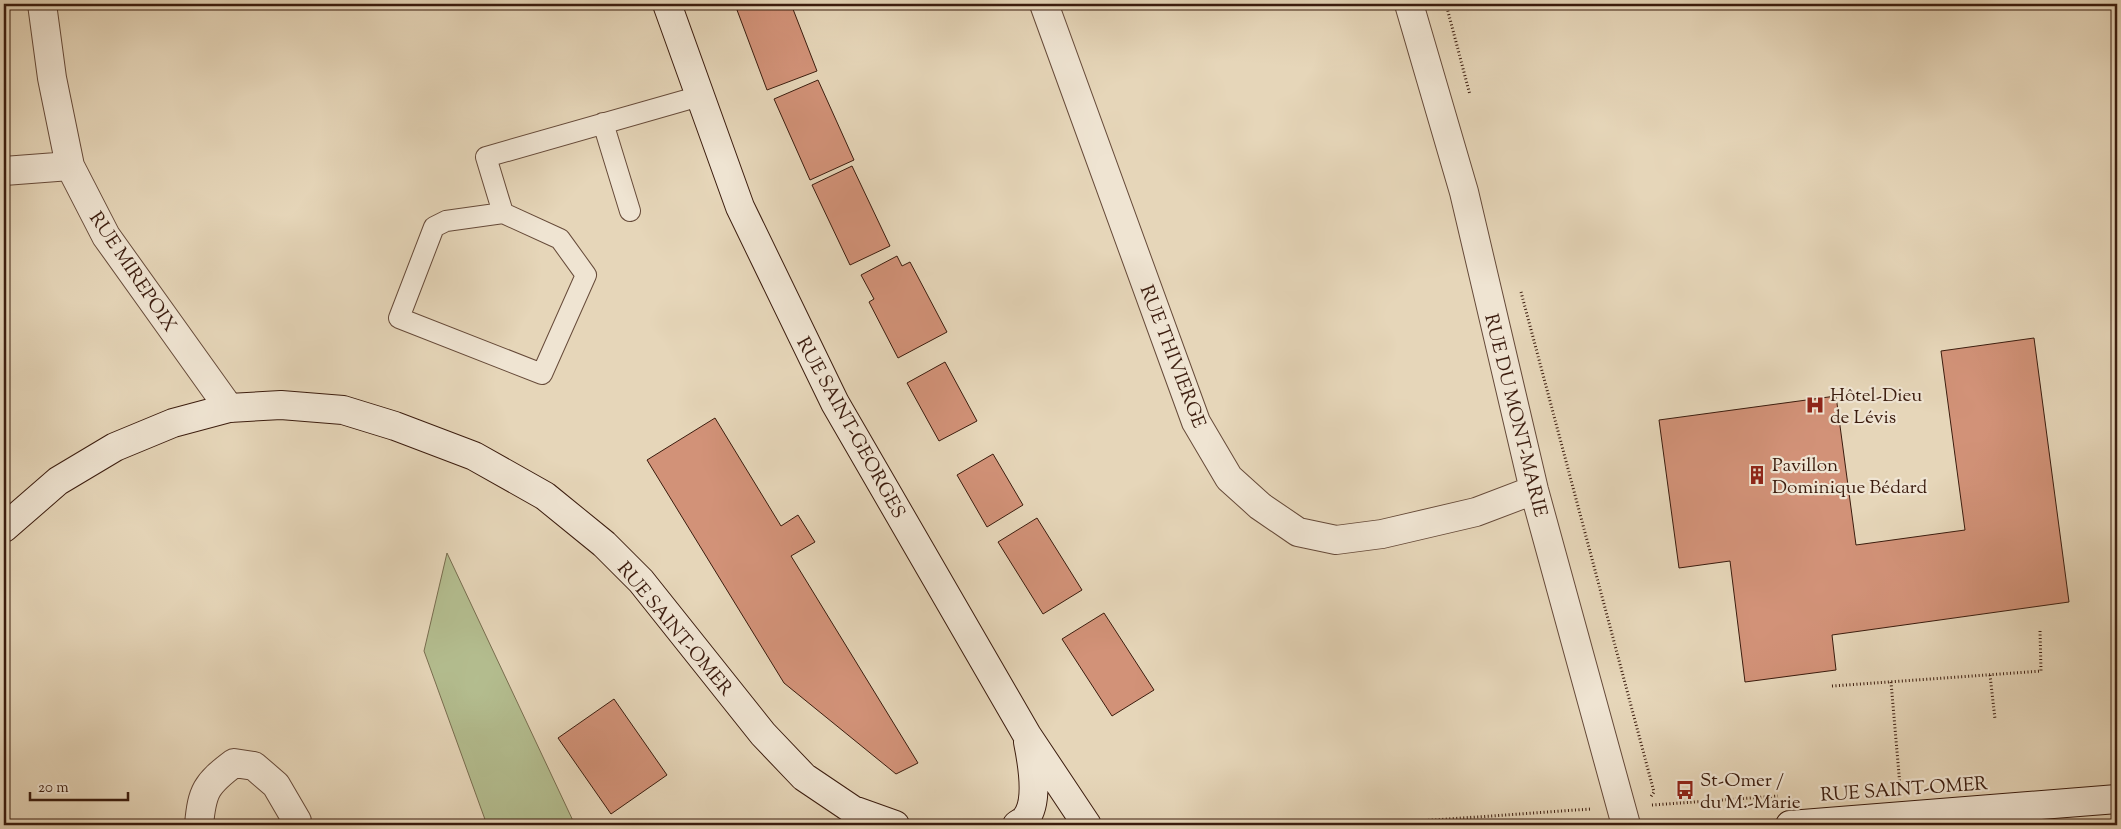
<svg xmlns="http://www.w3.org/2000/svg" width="2121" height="829" font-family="'Sorts Mill Goudy',serif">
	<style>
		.green { fill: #b4be90; stroke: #786d4f }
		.building { fill: #d29278; stroke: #3b1c0e }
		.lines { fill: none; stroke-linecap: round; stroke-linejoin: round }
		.lane-casing { stroke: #664a39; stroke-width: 22 }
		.street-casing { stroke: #664a39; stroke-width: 30 }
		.secondary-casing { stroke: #3b1c0e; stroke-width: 30 }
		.path { stroke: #3b1c0e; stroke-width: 3; stroke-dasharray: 1 2.5; stroke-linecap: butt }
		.lane { stroke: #efe4d2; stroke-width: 20 }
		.street { stroke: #efe4d2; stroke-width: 28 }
		.secondary { stroke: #efe4d2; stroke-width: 28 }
		.labels { text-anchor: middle; stroke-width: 4.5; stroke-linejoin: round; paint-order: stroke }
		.street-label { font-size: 19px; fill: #3b1c0e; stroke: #efe4d2 }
		.poi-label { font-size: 19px; fill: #3b1c0e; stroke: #efe4d2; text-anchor: start }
	</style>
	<rect width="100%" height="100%" fill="#e6d6b9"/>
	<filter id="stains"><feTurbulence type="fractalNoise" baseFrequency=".004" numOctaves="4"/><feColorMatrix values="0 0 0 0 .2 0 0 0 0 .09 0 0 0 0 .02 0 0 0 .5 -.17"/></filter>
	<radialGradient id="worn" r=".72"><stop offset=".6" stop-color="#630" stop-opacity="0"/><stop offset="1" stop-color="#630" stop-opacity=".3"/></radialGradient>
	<path class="green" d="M447 553 575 825H487L424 651Z"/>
	<path class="building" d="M753 4H791L817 71 767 90 737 10Z
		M818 80 854 160 810 180 774 99Z
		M852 166 890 246 850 265 812 185Z
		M897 256 902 266 910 262 947 332 898 358 869 302 874 299 861 275Z
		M2034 338 2069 602 1832 635 1836 670 1745 682 1730 561 1679 568 1659 420 1836 396 1856 545 1965 530 1941 351Z
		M945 362 977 421 939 441 907 383Z
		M715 418 781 526 798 515 815 542 791 556 918 763 896 774 784 683 647 460Z
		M993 454 1023 505 987 527 957 475Z
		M1037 518 1082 590 1043 614 998 542Z
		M1104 613 1154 690 1112 716 1062 639Z
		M614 699 667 775 611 814 558 738Z"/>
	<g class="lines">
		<g class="lane-casing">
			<path id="lane" d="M603 123 630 211
				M503 213 560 239 586 275 542 374 399 318 434 227 446 221 503 213 486 157 700 96"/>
		</g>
		<g class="street-casing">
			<path id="street" d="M42 4 52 78 70 166 106 236 229 408
				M1044 4 1196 422 1229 478 1260 506 1298 532 1336 540 1382 534 1476 512 1534 490
				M1409 4 1464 192 1534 490 1626 825
				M4 171 70 166
				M199 825C202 791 206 784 234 763L254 766 276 785 297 821V825"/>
		</g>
		<g class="secondary-casing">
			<path id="secondary" d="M667 4 740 207 835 403 1027 735 1087 825
				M4 528 58 481 115 447 173 423 229 408 281 405 343 410 395 426 474 456 545 496 604 544 641 581 763 734 804 777 853 810 895 825
				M1017 825C1019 823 1025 821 1026 818 1039 801 1032 762 1028 742
				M1790 825 2117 799"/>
		</g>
		<path class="path" d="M1446 4 1470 95
			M1521 292 1654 792 1650 798
			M1990 675 1995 719
			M1891 682 1900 786
			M1832 686 2041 671 2040 630
			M1652 805 1778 796
			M1362 825 1591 809"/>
		<use href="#lane" class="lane"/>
		<use href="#street" class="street"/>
		<use href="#secondary" class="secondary"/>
	</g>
	<defs>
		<g id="hospital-bare" transform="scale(1.5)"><path d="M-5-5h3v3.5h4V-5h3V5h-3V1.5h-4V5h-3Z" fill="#8f2418" stroke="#efe4d2" stroke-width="2.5" paint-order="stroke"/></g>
		<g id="building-bare" transform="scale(1.5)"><path d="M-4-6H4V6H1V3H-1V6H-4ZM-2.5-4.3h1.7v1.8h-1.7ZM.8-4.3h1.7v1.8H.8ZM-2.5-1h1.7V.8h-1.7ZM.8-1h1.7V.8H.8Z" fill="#8f2418" stroke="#efe4d2" stroke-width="2.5" paint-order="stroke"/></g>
		<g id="bus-bare" transform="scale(1.5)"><path d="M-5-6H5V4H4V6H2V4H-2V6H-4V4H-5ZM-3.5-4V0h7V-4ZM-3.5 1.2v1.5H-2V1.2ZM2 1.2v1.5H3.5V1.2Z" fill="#8f2418" stroke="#efe4d2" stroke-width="2.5" paint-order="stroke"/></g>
	</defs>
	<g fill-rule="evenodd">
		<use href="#hospital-bare" x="1815" y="405"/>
		<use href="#building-bare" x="1757" y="475"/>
		<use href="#bus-bare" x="1685" y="790"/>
	</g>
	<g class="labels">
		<g class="street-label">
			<text transform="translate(134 271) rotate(56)" y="7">RUE MIREPOIX</text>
			<text transform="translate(1174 356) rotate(69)" y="7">RUE THIVIERGE</text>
			<text transform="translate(1517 415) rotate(76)" y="7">RUE DU MONT-MARIE</text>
			<text transform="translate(852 427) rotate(61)" y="7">RUE SAINT-GEORGES</text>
			<text transform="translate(676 628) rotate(50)" y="7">RUE SAINT-OMER</text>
			<text transform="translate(1904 788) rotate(-4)" y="7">RUE SAINT-OMER</text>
		</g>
		<g class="poi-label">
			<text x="1830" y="401">Hôtel-Dieu<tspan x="1830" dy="22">de Lévis</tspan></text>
			<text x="1772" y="471">Pavillon<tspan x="1772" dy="22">Dominique Bédard</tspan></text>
			<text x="1700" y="786">St-Omer /<tspan x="1700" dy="22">du M.-Marie</tspan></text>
		</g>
	</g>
	<rect width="2121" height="829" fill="none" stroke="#e6d6b9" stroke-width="20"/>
	<rect x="5" y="5" width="2111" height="819" fill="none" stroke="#3b1c0e" stroke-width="2.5"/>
	<rect x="10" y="10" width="2101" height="809" fill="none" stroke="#3b1c0e"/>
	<path d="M30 792v8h98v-8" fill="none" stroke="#3b1c0e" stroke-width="2.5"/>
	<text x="38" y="792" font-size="15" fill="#3b1c0e" stroke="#efe4d2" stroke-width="4" paint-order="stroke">20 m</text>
	<rect width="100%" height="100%" filter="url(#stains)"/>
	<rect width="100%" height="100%" fill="url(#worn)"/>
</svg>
